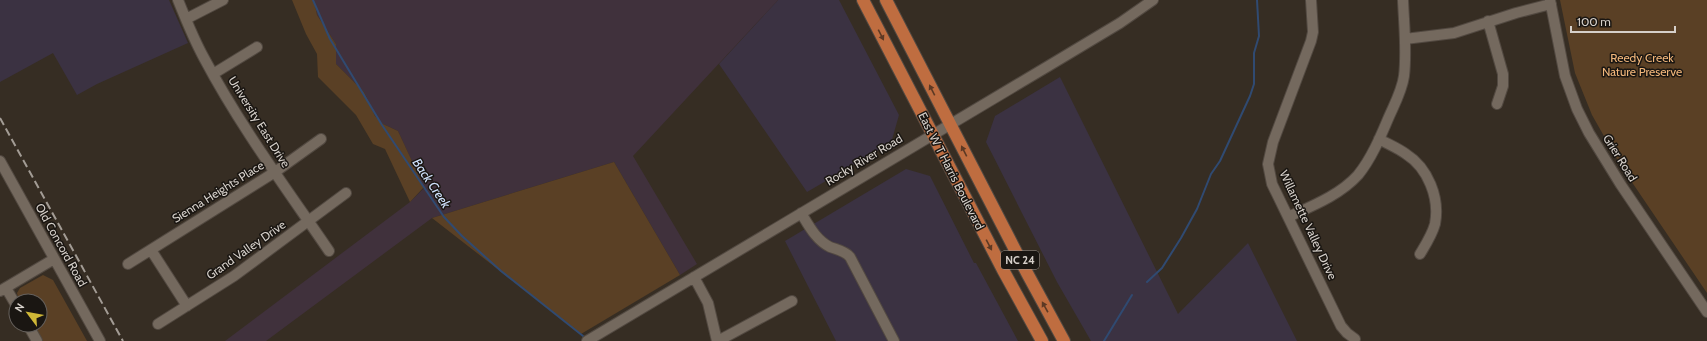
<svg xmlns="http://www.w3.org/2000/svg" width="1707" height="341" font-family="Cabin,sans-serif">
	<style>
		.commercial { fill: #3b3242 }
		.industrial { fill: #40313c }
		.green { fill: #5a4025 }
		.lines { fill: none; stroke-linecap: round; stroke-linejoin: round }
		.stream { stroke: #304a71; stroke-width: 2 }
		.minor-casing { stroke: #524941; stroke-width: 12 }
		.major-casing { stroke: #524941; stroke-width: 14 }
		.minor { stroke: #74695e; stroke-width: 10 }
		.major { stroke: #bf6d40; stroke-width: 12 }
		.rail { stroke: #a39c95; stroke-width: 2; stroke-dasharray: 8 4; stroke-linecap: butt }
		.oneway { fill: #5c3924 }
		.labels { text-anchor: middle; stroke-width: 3; stroke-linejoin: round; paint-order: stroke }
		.shield { fill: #1a1612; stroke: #9e9893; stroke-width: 1 }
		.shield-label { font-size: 11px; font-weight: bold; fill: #d6d0ca }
		.park-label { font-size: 12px; fill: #f1b67a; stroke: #1a1612 }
		.street-label { font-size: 12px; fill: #d6d0ca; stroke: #1a1612 }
		.water-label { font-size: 13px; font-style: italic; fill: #cfe1fc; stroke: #1a1612 }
	</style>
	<rect width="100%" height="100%" fill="#362d23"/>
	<path class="commercial" d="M0 0H169L188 43 97 84 77 95 53 53 0 82Z
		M778 0H839L899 115 891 143 807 192 719 64Z
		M1060 77 1178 314 1248 243 1297 341H1091L1057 282 986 142 995 116Z
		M906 169 930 176 974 263H976L1018 341H836L785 241Z"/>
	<path class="industrial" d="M314 0H778L633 156 697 264 680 275 614 162 432 218 266 341H225L410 202 424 188 398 131 383 124 375 116 364 92 336 64V44L317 15Z"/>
	<path class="green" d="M292 0H314L317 15 336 44V64L364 92 375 116 383 124 398 131 424 187 410 202 385 149 373 144 356 115 318 77 317 54 306 34Z
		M1560 0H1707V293L1621 166 1592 115 1575 73Z
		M614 162 680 275 581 334 432 218Z
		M43 275 53 280 87 341H42L33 325H40V301H19L17 293 20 288Z"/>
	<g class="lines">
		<path class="stream" d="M313 0 330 39 382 125 444 217 462 236 501 271 583 336
			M1147 282 1162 268 1181 238 1197 209 1211 174 1220 161 1250 96 1254 84V53L1259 36 1257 0
			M1104 341 1132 295"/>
		<g class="minor-casing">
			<path id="minor" d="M178 0C186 20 194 40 204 58 240 126 286 188 329 251
				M1311 0 1313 32 1311 41 1273 142 1268 164 1272 184 1341 326 1347 333 1355 339
				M1550 0 1565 76 1577 109 1589 133 1621 185 1707 312
				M186 19 223 0
				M1488 21 1503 74V86L1497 104
				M1405 39 1454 33 1516 13 1551 4
				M213 74 257 47
				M1379 139C1388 144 1398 148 1406 154 1428 168 1440 198 1435 224 1432 235 1426 244 1420 254
				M0 161 100 341
				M801 213C809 226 816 240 830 247 838 250 845 251 850 257L894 341
				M1288 217C1312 206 1340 195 1358 175 1371 159 1380 138 1388 119 1394 105 1402 91 1404 76 1407 51 1404 25 1403 0
				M151 250 187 306
				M128 264 275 172 321 139
				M694 277 708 303 717 341
				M6 288 16 305
				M0 291 54 259
				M158 324 234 276 346 193
				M28 325 37 341
				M587 341 1050 65 1120 23 1153 0
				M718 341 792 301"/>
		</g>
		<g class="major-casing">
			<path id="major" d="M863 0 1003 270 1042 341
				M886 0 1027 273 1064 341"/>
		</g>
		<use href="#minor" class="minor"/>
		<use href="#major" class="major"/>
		<path class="rail" d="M0 118 123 341"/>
	</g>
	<defs><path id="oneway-solid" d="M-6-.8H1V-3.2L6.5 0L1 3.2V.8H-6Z"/></defs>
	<g class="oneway">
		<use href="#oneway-solid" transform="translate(881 35) rotate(63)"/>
		<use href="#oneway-solid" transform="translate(932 90) rotate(-117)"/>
		<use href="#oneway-solid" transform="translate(964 151) rotate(-117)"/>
		<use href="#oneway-solid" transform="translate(989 245) rotate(62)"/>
		<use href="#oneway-solid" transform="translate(1045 307) rotate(-119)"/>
	</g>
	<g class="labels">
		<rect class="shield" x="1001" y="251" width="38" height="18" rx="3"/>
		<g class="shield-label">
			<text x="1020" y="264">NC 24</text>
		</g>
		<g class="park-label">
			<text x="1642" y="62">Reedy Creek<tspan x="1642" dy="14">Nature Preserve</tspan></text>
		</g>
		<g class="street-label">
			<text transform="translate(259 122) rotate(58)" y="4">University East Drive</text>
			<text transform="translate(1620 158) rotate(58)" y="4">Grier Road</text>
			<text transform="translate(864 160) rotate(-31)" y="4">Rocky River Road</text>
			<text transform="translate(951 171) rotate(63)" y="4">East W T Harris Boulevard</text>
			<text transform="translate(218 192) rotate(-32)" y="4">Sienna Heights Place</text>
			<text transform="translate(1308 225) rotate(65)" y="4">Willamette Valley Drive</text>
			<text transform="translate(61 245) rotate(61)" y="4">Old Concord Road</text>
			<text transform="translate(246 250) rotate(-35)" y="4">Grand Valley Drive</text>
		</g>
		<g class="water-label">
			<text transform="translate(432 183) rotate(56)" y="5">Back Creek</text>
		</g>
	</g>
	<g transform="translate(28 313) rotate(302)"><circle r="19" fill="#1a1612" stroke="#65605c"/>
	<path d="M0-3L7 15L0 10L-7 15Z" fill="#d0b837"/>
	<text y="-6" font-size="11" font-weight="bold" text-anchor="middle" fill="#d6d0ca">N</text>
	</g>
	<path d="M1571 26v6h104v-6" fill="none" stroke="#d6d0ca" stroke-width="2"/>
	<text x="1577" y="26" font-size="12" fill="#d6d0ca" stroke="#1a1612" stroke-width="3" paint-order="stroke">100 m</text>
</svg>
